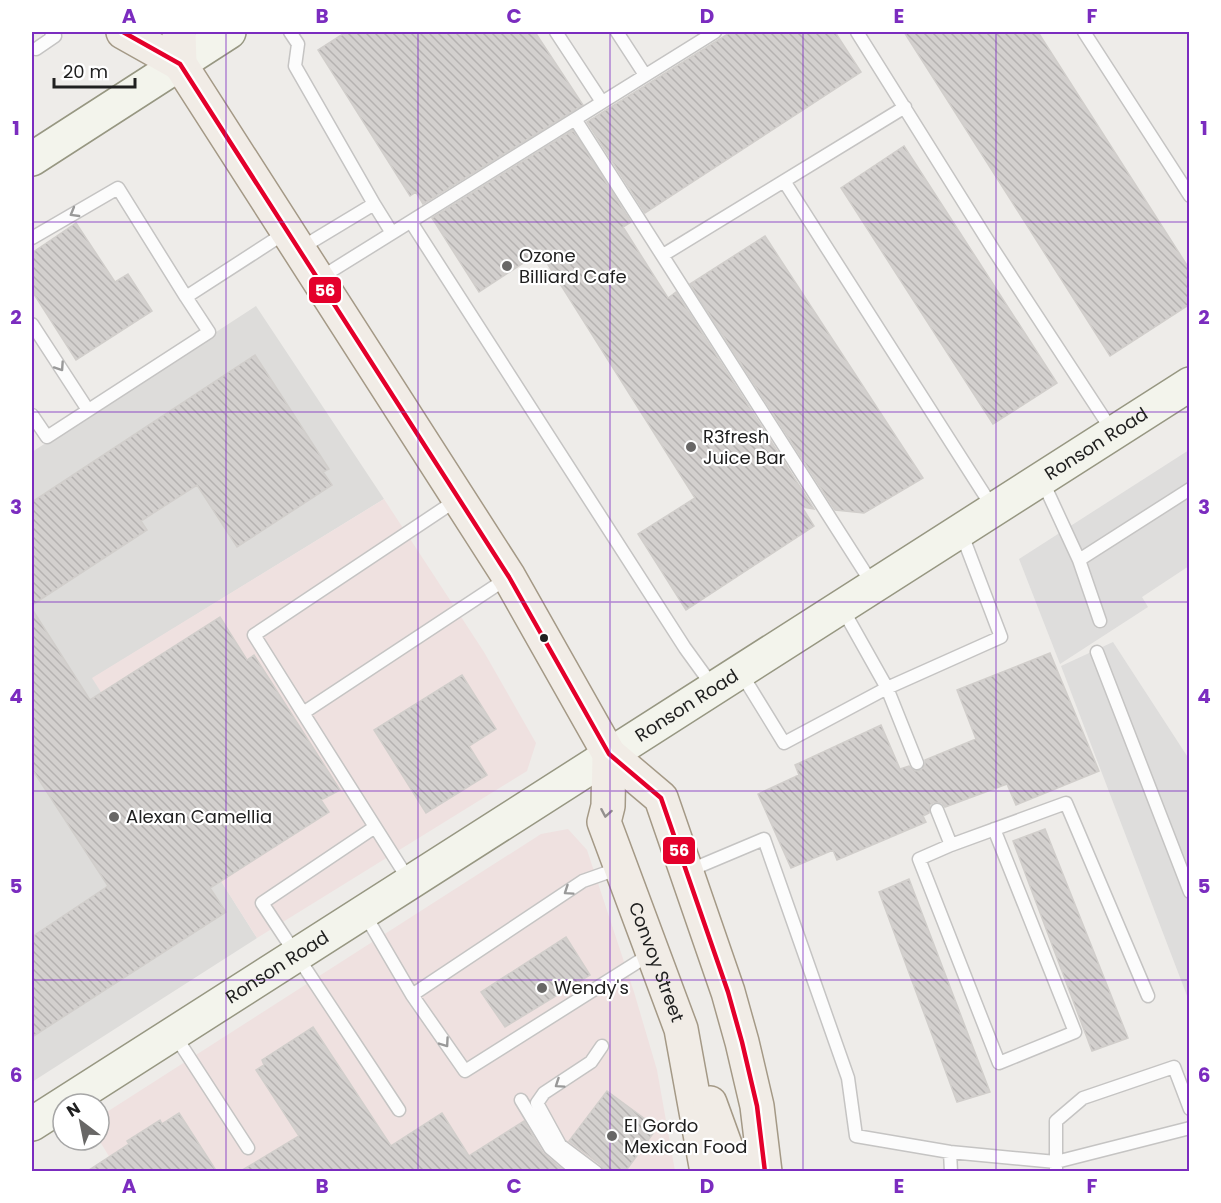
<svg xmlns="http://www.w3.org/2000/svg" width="1221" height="1203" font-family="Poppins,sans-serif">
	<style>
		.residential { fill: #dddcda }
		.commercial { fill: #efe1e0 }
		.parking { fill: #dedddc }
		.building { fill: url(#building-back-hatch); stroke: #d1cecb; stroke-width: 1.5 }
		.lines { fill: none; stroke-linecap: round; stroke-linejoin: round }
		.lane-casing { stroke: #c5c4c3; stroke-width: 15 }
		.secondary-casing { stroke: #979782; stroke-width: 36 }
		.primary-casing { stroke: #a49986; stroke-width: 36 }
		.lane { stroke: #fcfcfc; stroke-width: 12 }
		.secondary { stroke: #f3f4ec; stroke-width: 33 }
		.primary { stroke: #f1ece6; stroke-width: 33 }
		.bus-1-casing { stroke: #fff; stroke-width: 9 }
		.bus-1 { stroke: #e4002b; stroke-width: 4.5 }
		.oneway { stroke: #999 }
		.oneway2 { stroke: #93908d }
		.grid { fill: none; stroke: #7b2cbf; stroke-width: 1.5; stroke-opacity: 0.55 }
		.poi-dot { fill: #686766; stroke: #fff; stroke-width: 2 }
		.bus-dot { fill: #202020; stroke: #fff; stroke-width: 2 }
		.labels { text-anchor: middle; stroke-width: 4.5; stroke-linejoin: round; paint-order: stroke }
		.poi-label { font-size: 18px; fill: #202020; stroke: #fff; text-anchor: start }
		.street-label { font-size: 18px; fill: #202020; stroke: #fff }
		.line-badge { stroke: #fff; stroke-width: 2 }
		.badge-label { font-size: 16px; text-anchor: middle; font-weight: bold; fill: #fff }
		.neatline { fill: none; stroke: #7b2cbf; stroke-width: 2 }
		.grid-label { font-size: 20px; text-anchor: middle; font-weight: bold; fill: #7b2cbf }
	</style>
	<defs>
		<pattern id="building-back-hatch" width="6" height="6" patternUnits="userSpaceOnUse" patternTransform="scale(1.5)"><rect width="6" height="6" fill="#d3d0ce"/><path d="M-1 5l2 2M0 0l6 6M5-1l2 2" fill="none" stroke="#b5b2b1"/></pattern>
	</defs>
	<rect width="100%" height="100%" fill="#eeece9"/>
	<path class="residential" d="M256 306 384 499 93 678 257 938 32 1082V452Z"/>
	<path class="commercial" d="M384 499 484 652 536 743 527 771 257 938 92 678Z
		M568 829 587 850 634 992 657 1070 675 1171H118L99 1140V1117L541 834Z"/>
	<path class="parking" d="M1189 450V566L1142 597 1148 607 1060 664 1019 559Z
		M1113 642 1189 759V1001L1061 666Z"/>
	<path class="building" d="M346 32H535L583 105 423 204 416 192 410 196 318 50Z
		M731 32H835L861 72 645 213 587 122Z
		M904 32H1038L1190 270V304L1110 356Z
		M573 130 631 222 623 227 668 298 676 292 814 509 802 507 814 526 686 610 638 534 695 498 540 252 479 292 432 218Z
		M904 146 1057 383 993 424 841 188Z
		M76 223 115 282 128 274 152 311 76 360 32 291V253Z
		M765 236 923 478 864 513 835 510 690 284Z
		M255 355 329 469 323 472 332 485 237 547 197 485 141 521 147 530 32 605V502Z
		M32 609 90 700 220 617 247 660 254 655 340 790 321 800 329 812 210 888 226 912 32 1037V937L108 886 32 769Z
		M1050 653 1099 771 1016 805 1007 784 945 807 942 803 934 802 930 805 929 813 923 816 926 822 837 860 833 850 791 868 758 794 799 775 795 765 881 725 900 769 909 766 915 771 921 770 925 765V760L976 739 957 690Z
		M462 675 496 729 469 746 487 775 426 813 374 730Z
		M1045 829 1128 1038 1092 1051 1013 841Z
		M909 879 990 1092 957 1102 879 892Z
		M566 937 590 975 505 1027 481 992Z
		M313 1027 391 1146 442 1113 469 1156 524 1121 543 1153 565 1172H239L299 1136 256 1070 264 1065 262 1060Z
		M607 1091 657 1128 625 1172H604L601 1165 569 1141Z
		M179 1113 217 1172H86L129 1144 127 1141 160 1120 162 1124Z"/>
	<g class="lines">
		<g class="lane-casing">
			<path id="lane" d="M290 32 298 44 295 66 374 204 301 248
				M556 32 602 102
				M617 32 645 75
				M857 32 993 249 1113 432
				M1084 32 1190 196
				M36 49 55 36 51 32
				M575 119 873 585
				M784 181 993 508
				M374 204 392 233
				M411 222 685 648 714 688
				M32 238 118 188 186 297
				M663 255 905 107
				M320 278 715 32
				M32 324 88 410
				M32 415 47 437 209 332 186 297 288 231
				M1042 480 1079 560 1190 489
				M458 499 254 635 303 713 509 577
				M1079 560 1100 621
				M842 608 887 688 917 763
				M1097 652 1190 892
				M741 673 784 743 887 688 1001 637 961 532
				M303 713 410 882
				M937 810 951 845 1066 803 1148 996
				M375 827 262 903 399 1110
				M951 845 919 859 999 1063 1075 1032 994 829
				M688 871 764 839 848 1078 856 1136 950 1152 1056 1162 1190 1128
				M364 913 412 995 465 1071 652 953
				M412 995 583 881 620 868
				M174 1034 248 1148
				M521 1100 550 1148 578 1172
				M950 1152 951 1172
				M596 1172 560 1145 537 1103 544 1093 591 1062 602 1046
				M1056 1172V1121L1083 1098 1174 1067 1190 1109"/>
		</g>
		<g class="secondary-casing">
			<g id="secondary">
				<path d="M32 159 229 32"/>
				<path id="s1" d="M32 1124 1190 384"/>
			</g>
		</g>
		<g class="primary-casing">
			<g id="primary">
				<path d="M123 32 180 64 509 577 609 754 661 798 728 992 742 1042 757 1106 765 1172"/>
				<path d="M179 32 180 64"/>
				<path id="s2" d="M609 754 608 806 604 822 681 1029 707 1172"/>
				<path d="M710 1103 735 1172"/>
			</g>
		</g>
		<use href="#lane" class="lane"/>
		<use href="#secondary" class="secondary"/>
		<use href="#primary" class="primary"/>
		<g class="bus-1-casing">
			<path id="bus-1" d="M123 32 180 64 509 577 609 754 661 798 728 992 742 1042 757 1106 765 1172"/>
		</g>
		<use href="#bus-1" class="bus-1"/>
	</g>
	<defs><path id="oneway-chevron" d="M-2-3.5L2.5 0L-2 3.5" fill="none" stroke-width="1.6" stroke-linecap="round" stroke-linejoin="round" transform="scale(1.5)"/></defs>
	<g class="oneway">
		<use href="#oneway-chevron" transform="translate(74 213) rotate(150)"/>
		<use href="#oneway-chevron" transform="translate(60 367) rotate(56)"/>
		<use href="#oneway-chevron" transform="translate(568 891) rotate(146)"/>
		<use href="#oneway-chevron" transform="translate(445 1043) rotate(55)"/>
		<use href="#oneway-chevron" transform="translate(559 1084) rotate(146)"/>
	</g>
	<use class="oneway2" href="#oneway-chevron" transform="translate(606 813) rotate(100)"/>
	<path class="grid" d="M226 32V1172M418 32V1172M610 32V1172M803 32V1172M996 32V1172M32 222H1190M32 412H1190M32 602H1190M32 791H1190M32 980H1190"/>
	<g class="poi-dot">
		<circle cx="507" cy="266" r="6"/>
		<circle cx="691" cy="447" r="6"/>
		<circle cx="114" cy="817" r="6"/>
		<circle cx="542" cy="988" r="6"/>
		<circle cx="612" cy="1136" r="6"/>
	</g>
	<circle class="bus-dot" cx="544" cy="638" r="5"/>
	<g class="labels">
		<g class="poi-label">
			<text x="519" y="262">Ozone<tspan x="519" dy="21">Billiard Cafe</tspan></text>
			<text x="703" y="443">R3fresh<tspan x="703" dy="21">Juice Bar</tspan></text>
			<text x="126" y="823">Alexan Camellia</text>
			<text x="554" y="994">Wendy's</text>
			<text x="624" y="1132">El Gordo<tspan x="624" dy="21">Mexican Food</tspan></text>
		</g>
		<g class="street-label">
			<text dy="6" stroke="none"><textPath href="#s1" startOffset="1263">Ronson Road</textPath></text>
			<text dy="6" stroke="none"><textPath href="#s1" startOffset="777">Ronson Road</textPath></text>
			<text dy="6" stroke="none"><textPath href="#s2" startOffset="218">Convoy Street</textPath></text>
			<text dy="6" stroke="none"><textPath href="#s1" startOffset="291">Ronson Road</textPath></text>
		</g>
	</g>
	<g class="line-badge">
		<rect x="308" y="276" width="34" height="28" rx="6" fill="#e4002b"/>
		<rect x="662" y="836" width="34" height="29" rx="6" fill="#e4002b"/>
	</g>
	<g class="badge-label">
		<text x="325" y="296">56</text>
		<text x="679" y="856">56</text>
	</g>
	<rect width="1221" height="1203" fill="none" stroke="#ffffff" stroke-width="66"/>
	<g transform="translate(81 1122) rotate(328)"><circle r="28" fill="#ffffff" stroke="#a6a6a6" stroke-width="1.5"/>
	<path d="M0-4.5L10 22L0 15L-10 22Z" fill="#686766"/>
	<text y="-9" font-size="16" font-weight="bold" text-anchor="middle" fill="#202020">N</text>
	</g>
	<path d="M54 78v9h81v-9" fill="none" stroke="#202020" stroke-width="3"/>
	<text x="63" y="78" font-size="18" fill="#202020" stroke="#ffffff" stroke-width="4.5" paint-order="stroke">20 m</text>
	<rect x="33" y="33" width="1155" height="1137" class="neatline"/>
	<g class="grid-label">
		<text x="129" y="23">A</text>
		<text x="322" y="23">B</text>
		<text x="514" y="23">C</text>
		<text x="707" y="23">D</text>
		<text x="899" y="23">E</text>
		<text x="1092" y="23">F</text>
		<text x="16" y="135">1</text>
		<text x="1204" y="135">1</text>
		<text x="16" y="324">2</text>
		<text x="1204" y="324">2</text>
		<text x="16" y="514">3</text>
		<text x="1204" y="514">3</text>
		<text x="16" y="703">4</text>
		<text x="1204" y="703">4</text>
		<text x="16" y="893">5</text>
		<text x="1204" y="893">5</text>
		<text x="16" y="1082">6</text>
		<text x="1204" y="1082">6</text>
		<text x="129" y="1193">A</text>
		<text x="322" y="1193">B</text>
		<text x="514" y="1193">C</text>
		<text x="707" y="1193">D</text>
		<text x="899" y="1193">E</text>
		<text x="1092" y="1193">F</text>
	</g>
</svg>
